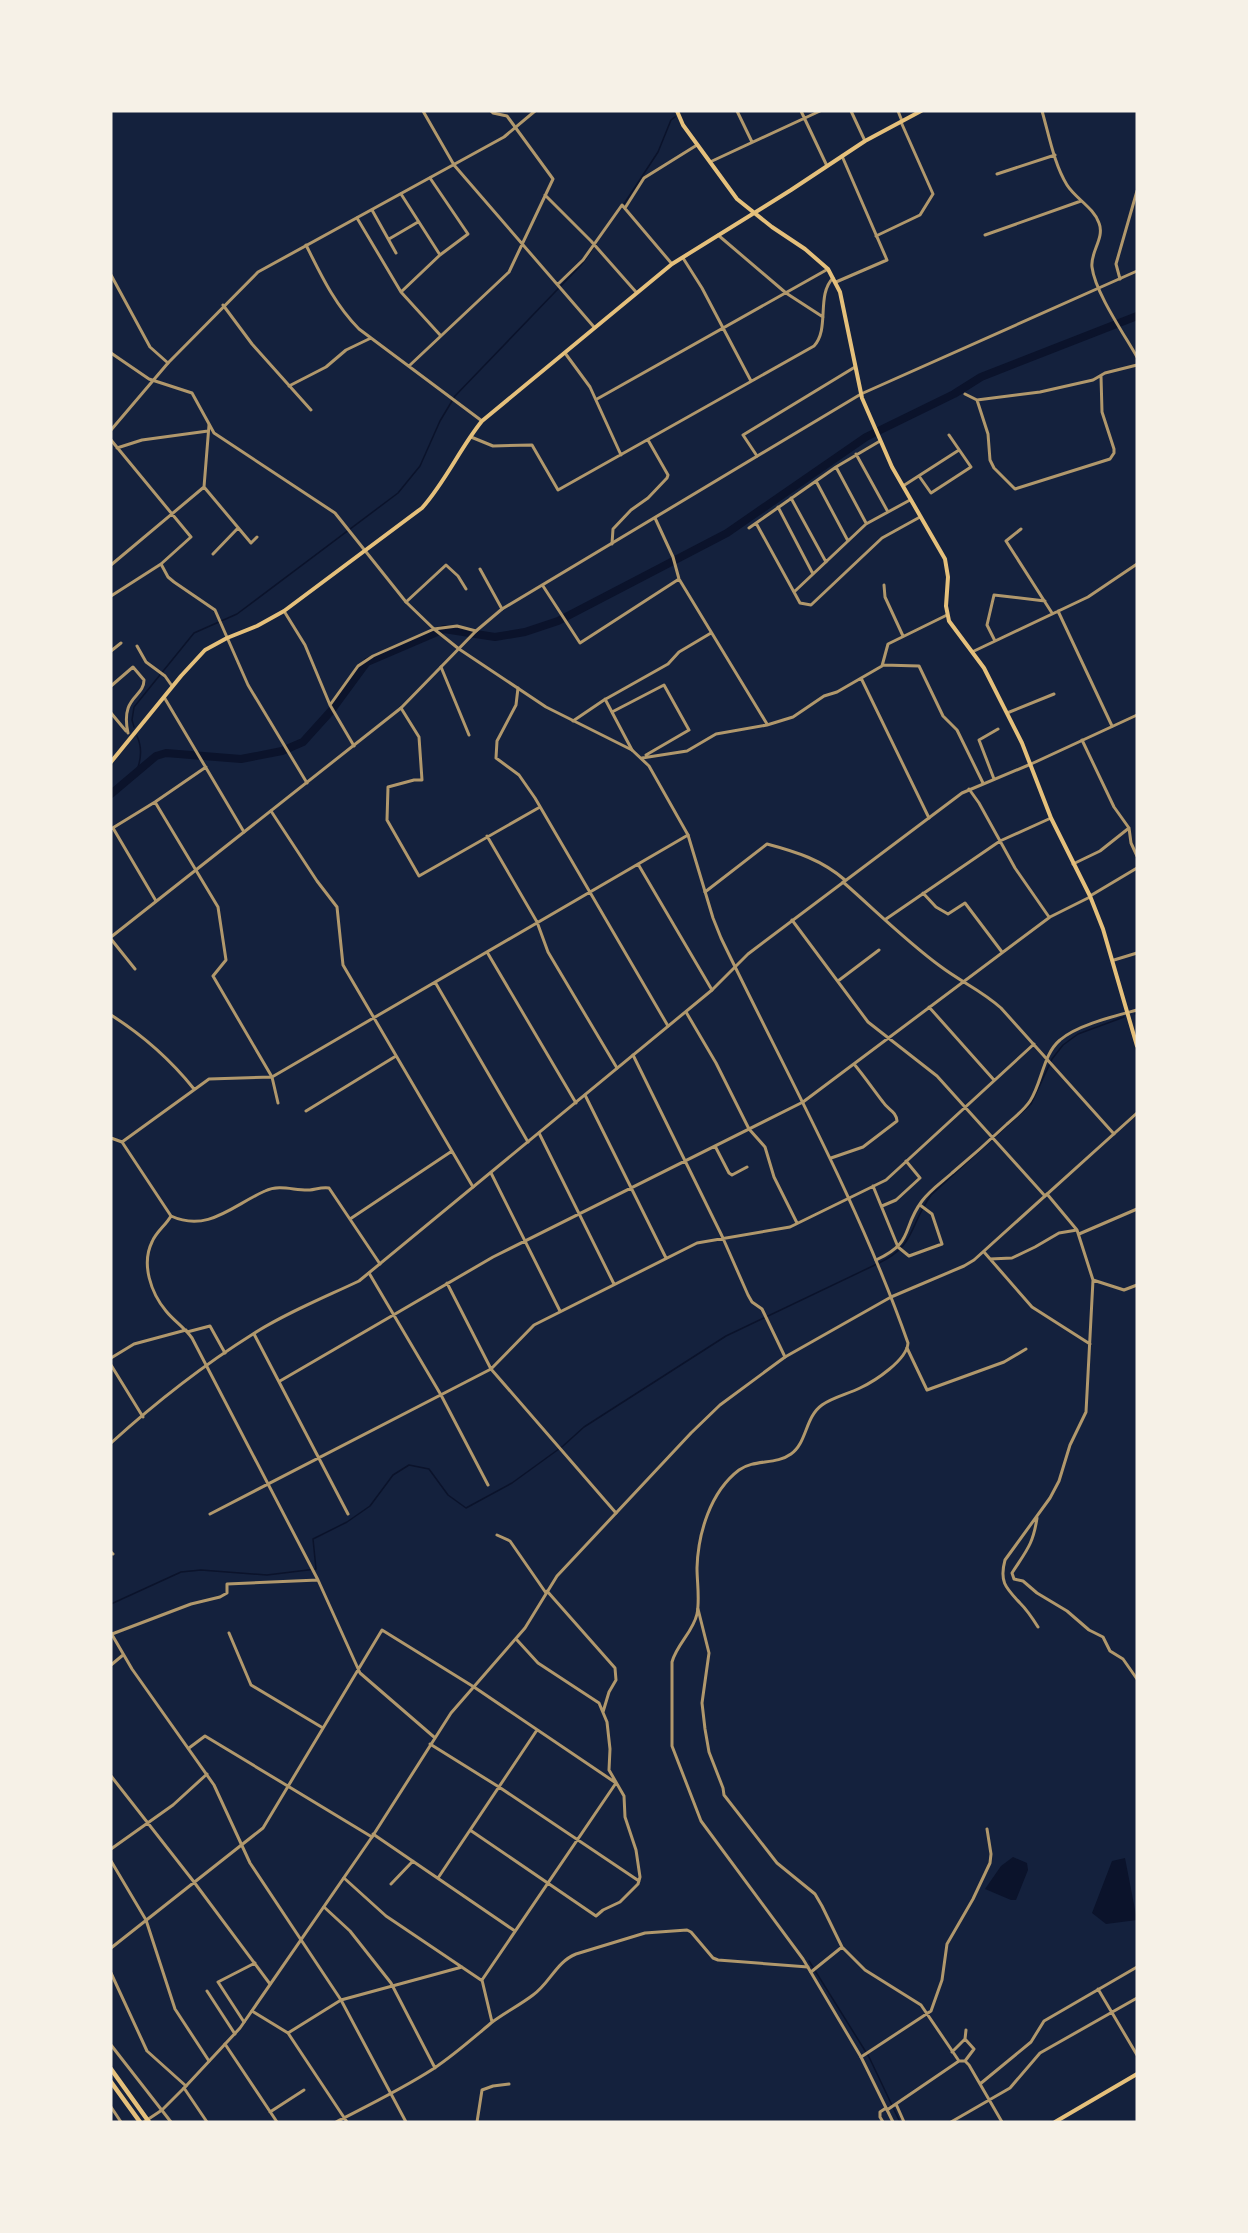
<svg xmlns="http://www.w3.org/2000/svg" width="1248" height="2233" font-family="Montserrat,sans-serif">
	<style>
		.water { fill: #0b132b }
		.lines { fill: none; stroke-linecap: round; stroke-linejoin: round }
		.stream { stroke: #0b132b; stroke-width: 1.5 }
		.river { stroke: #0b132b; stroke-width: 8 }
		.minor { stroke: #b1986c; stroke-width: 3 }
		.tertiary { stroke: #b1986c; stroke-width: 3 }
		.secondary { stroke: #e5c07b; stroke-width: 4 }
		.motorway { stroke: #e5c07b; stroke-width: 4.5 }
	</style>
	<rect width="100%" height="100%" fill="#14213d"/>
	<path class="water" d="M1013 1857 1027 1863 1028 1870 1016 1900H1011L985 1889 1001 1866Z
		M1125 1858 1137 1920 1106 1924 1092 1913 1112 1861Z"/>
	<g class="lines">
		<path class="stream" d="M624 204 658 152 671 120 675 117
			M134 727 132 720 134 707 194 633 237 614 398 493 420 466 440 421 455 396 581 265 594 247
			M135 775C141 762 143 749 137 736
			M1135 1014 1137 1013
			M111 1604 181 1572 201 1570 267 1575 316 1569 313 1539 347 1522 370 1506 393 1475 409 1465 429 1469 448 1495 466 1508 512 1483 563 1446 584 1427 726 1336 877 1264C917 1245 908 1227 931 1195L1031 1104 1052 1059 1063 1045 1078 1034 1124 1017
			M809 1961 869 2057 900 2122"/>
		<path class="river" d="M111 794 156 756 166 753 241 759 282 751 303 742 331 711 367 662 444 629 495 637 525 632 558 621 727 533 866 437 954 394 981 377 1137 316"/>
		<path class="minor" d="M737 111 752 142
			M801 111 827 166
			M851 111 865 141
			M898 111 902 121
			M1042 111C1049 135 1054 164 1067 185 1075 198 1094 208 1099 223 1105 238 1090 252 1092 267 1095 292 1124 334 1137 357
			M710 162 820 111
			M454 165 594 327
			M997 174 1055 155
			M430 178 468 234 440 255
			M401 194 440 255 401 292
			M545 195 591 241 636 292
			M625 208 644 178 697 145
			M372 210 396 253
			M357 218 401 292 441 336
			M718 235 786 293 823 317
			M985 235 1081 201
			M876 236 920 215 933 194 901 122
			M389 239 418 222
			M306 245C321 275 335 305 359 329L482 421
			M683 258 702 288 751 381
			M111 275 150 347 168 363
			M1120 279 1116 264 1137 191
			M836 282 887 260 842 156
			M558 284 583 260 622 205 672 264
			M223 305 252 344 311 410
			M565 353 590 387 621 455
			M409 366 509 272 553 179 507 116 493 113 491 111
			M289 386 326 367 346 350 371 338
			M965 394 977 400 1040 392 1093 380 1105 373 1137 365
			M597 399 828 269
			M977 400 988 434 990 460 994 468 1015 489 1110 459 1114 453V449L1102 412 1101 376
			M471 437 493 446 532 445 558 490 814 346C830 329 816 295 833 278
			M111 440 191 537 161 564 111 596
			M117 448 142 440 208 431
			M856 454 888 512
			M757 456 743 435 855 367
			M836 467 866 523
			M919 476 931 493 971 467 949 435
			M816 481 848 541
			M903 486 959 450
			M204 487 251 543 257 537
			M791 498 826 562
			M778 507 813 574
			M655 518 673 557 679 579 767 724
			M756 523 800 603 811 605 882 538 920 517
			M749 528 836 467 880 441
			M1021 529 1006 541 1052 613
			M612 544 613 529 631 510 648 498 667 478 668 475 648 440
			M213 554 238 528
			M161 564 168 577 174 582 215 610 248 685 307 783
			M111 565 204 487 209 425
			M480 569 502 609
			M884 585 885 597 903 636
			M543 586 580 643 679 579
			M794 592 866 524 910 500
			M406 602 446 565 458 576 466 589
			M284 611 305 645 330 705 354 746
			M1058 611 1112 726
			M995 641 987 625 994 595 1045 601
			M137 646 146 662 165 676 172 686
			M111 651 121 643
			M972 652 1088 597 1137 564
			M883 665 919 666 943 716 957 730 983 783
			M441 667 469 735
			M861 678 929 818
			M111 686 133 667 144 680C144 698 120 696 128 733
			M518 688 516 705 497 741 496 758 519 775 535 798 668 1026
			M164 697 244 832
			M605 699 632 750
			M330 705 358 666 373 656 434 629 457 626 476 631
			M401 708 419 737 422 780H414L388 787 387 820 419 876 540 807
			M612 712 664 685 689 730 646 755
			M111 713 126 731
			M1007 713 1054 694
			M573 721 604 700 668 664 679 652 711 633
			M1082 740 1114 807 1129 828 1131 843 1137 856
			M642 758 687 751 716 734 767 725 793 717 824 696 837 692 882 666 888 644 947 615
			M994 779 979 740 998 729
			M969 789 979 803 1015 868 1049 917
			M155 802 218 907 226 960 213 976 272 1077 278 1103
			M271 811 317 881 337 907 343 965 473 1187
			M113 828 156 901
			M111 829 155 802 206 767
			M487 836 537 922 548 952 617 1068
			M638 864 712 990
			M1073 864 1100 851 1129 828
			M843 882C875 910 906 941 940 966 961 982 981 990 1001 1008L1114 1134
			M705 892 767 844C797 852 822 860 845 880
			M923 893 936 907 948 914 965 903 1002 952
			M1090 896 1137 868
			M886 919 1000 841 1051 818
			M792 920 868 1022 937 1076 1045 1196
			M111 939 135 969
			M487 952 576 1103
			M1114 960 1137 953
			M838 981 879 950
			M435 982 528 1142
			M929 1007 994 1080
			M686 1012 716 1063 749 1129 765 1147 774 1177 797 1223
			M111 1015C144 1036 170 1059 194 1089
			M633 1055 722 1236 748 1295 752 1302 762 1309 785 1357
			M585 1095 666 1258
			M306 1111 396 1056
			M539 1133 614 1284
			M111 1138 122 1142 171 1216C166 1225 156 1232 152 1242 141 1264 151 1293 166 1311 174 1321 184 1327 192 1338L318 1580 360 1673 434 1737
			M122 1142 209 1079 272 1077 688 835
			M715 1146 729 1173 732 1175 747 1167
			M831 1158 863 1147 897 1121C896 1111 888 1110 883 1102 873 1089 864 1076 854 1064
			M491 1173 560 1311
			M873 1186 898 1247 909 1256 942 1244 932 1214 920 1205
			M882 1206 896 1200 920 1178 906 1161
			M171 1216C208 1233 233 1205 265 1191 280 1184 295 1191 310 1190 317 1189 322 1187 329 1188L380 1264
			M350 1219 452 1151
			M1079 1234 1137 1209
			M984 1252 1032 1307 1090 1344
			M990 1259 1012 1258 1035 1247 1059 1233 1077 1230
			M876 1260C915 1242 901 1229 922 1201 930 1190 942 1182 952 1173 971 1157 989 1141 1007 1124 1015 1117 1024 1110 1030 1101 1042 1083 1043 1054 1060 1040 1077 1025 1115 1016 1137 1010
			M369 1273 441 1395 488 1485
			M1093 1280 1124 1290 1137 1285
			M447 1283 491 1369 616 1513
			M187 1332 210 1326 225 1353
			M254 1334 348 1514
			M907 1348 927 1390 1004 1362 1026 1349
			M111 1358 134 1344 186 1330
			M111 1365 143 1417
			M280 1381 493 1257 803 1102 1050 917 1090 897
			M210 1514 491 1369 534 1325 697 1243 790 1227 886 1180 1034 1044
			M1037 1518C1033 1545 1026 1551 1012 1573L1014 1579 1023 1581 1037 1593 1067 1611 1089 1630 1103 1637 1110 1651 1123 1659 1137 1679
			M497 1535 510 1541 546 1593
			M111 1552 113 1554
			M547 1591 615 1668 616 1680 609 1692 603 1712
			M698 1609 709 1653 702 1703 705 1729 709 1752 723 1788 724 1795 777 1863 815 1894 822 1906 842 1947 865 1970 921 2005 959 2061H965L969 2065 1002 2122
			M1038 1627C1033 1619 1027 1610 1020 1603 1006 1588 999 1582 1005 1560L1050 1498 1059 1481 1070 1445 1086 1412 1093 1280 1077 1230 1047 1194
			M229 1633 251 1685 323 1728
			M112 1634 191 1604 220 1597 227 1593V1584L318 1580
			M430 1744 499 1787 639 1881
			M189 1748 205 1736 372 1837
			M111 1776 194 1882 270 1984
			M470 1830 596 1916 603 1910 620 1902 638 1884 640 1877 636 1850 625 1817 624 1796 609 1770 610 1749 607 1722 599 1703 538 1663 517 1640
			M373 1834 515 1931
			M111 1849 173 1805 207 1774
			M111 1861 146 1920 175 2009 209 2061
			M344 1878 386 1916 481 1980
			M438 1878 537 1730
			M391 1884 413 1861
			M324 1907 350 1931 391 1983 435 2068
			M111 1948 263 1828 382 1630 474 1687 616 1783 482 1980 492 2022
			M811 1972 842 1947
			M111 1973 147 2051 186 2086
			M1098 1989 1137 2055
			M207 1991 235 2034
			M252 2011 288 2033 347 2122
			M244 2022 218 1982 255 1963
			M288 2033 341 2000 462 1967
			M225 2044 277 2122
			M111 2045 171 2122
			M952 2052 965 2039 966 2030
			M861 2057 931 2011 942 1980 947 1944 973 1899 990 1863 991 1854 987 1829
			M965 2061 974 2049 965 2039
			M980 2084 1031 2042 1044 2021 1137 1967
			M184 2088 207 2122
			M896 2104 904 2122
			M111 2107 121 2122
			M887 2110 959 2061
			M270 2112 304 2090
			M336 2122C369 2105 402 2089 433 2069 454 2055 472 2039 491 2023 504 2013 520 2005 533 1995 550 1983 556 1962 576 1954L645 1933 687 1930 691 1932 713 1958 718 1960 808 1967
			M477 2122 482 2090 493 2086 509 2084
			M883 2122 880 2117V2112L886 2108
			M951 2122 1010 2088 1040 2053 1137 1998"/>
		<path class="tertiary" d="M423 111 454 165
			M111 353 149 379 192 393 214 433 335 513 406 602 434 629 459 649 546 707 632 750 649 766 688 835 713 918 721 938C786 1073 858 1201 908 1343 907 1360 875 1381 860 1388 848 1394 833 1397 822 1405 805 1417 807 1443 791 1454 776 1465 754 1459 739 1470 710 1492 698 1534 697 1568 697 1583 700 1599 697 1614 693 1632 677 1644 672 1662V1746L701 1821 803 1959 861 2057 893 2122
			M111 430 168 363 258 272 504 137 535 111
			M111 937 401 708 476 631 502 609 861 394 1137 271
			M111 1443C155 1403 202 1366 253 1334 286 1313 323 1298 359 1281L712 990 748 954 962 793 1031 764 1137 715
			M111 1633 132 1669 214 1785 250 1863 341 2000 406 2122
			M111 1665 123 1655
			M144 2122 162 2110 186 2086 240 2028 372 1837 451 1713 525 1628 557 1576 691 1433 720 1405 785 1357 891 1297 964 1266 974 1260 1137 1113"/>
		<path class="secondary" d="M677 111 683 125 737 199 772 227 805 249 828 269 840 292 862 398 892 467 945 559 948 577 946 606 949 621 984 668 1022 743 1051 818 1090 896 1103 929 1137 1046
			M111 762 181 676 205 650 227 638 257 626 284 611 422 508C446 481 460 448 482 421L672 264 791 190 865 141 921 111
			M1055 2122 1137 2074"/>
		<path class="motorway" d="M111 2069 149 2122
			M111 2082 140 2122"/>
	</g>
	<rect width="1248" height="2233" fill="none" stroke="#f6f1e7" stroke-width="225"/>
</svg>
